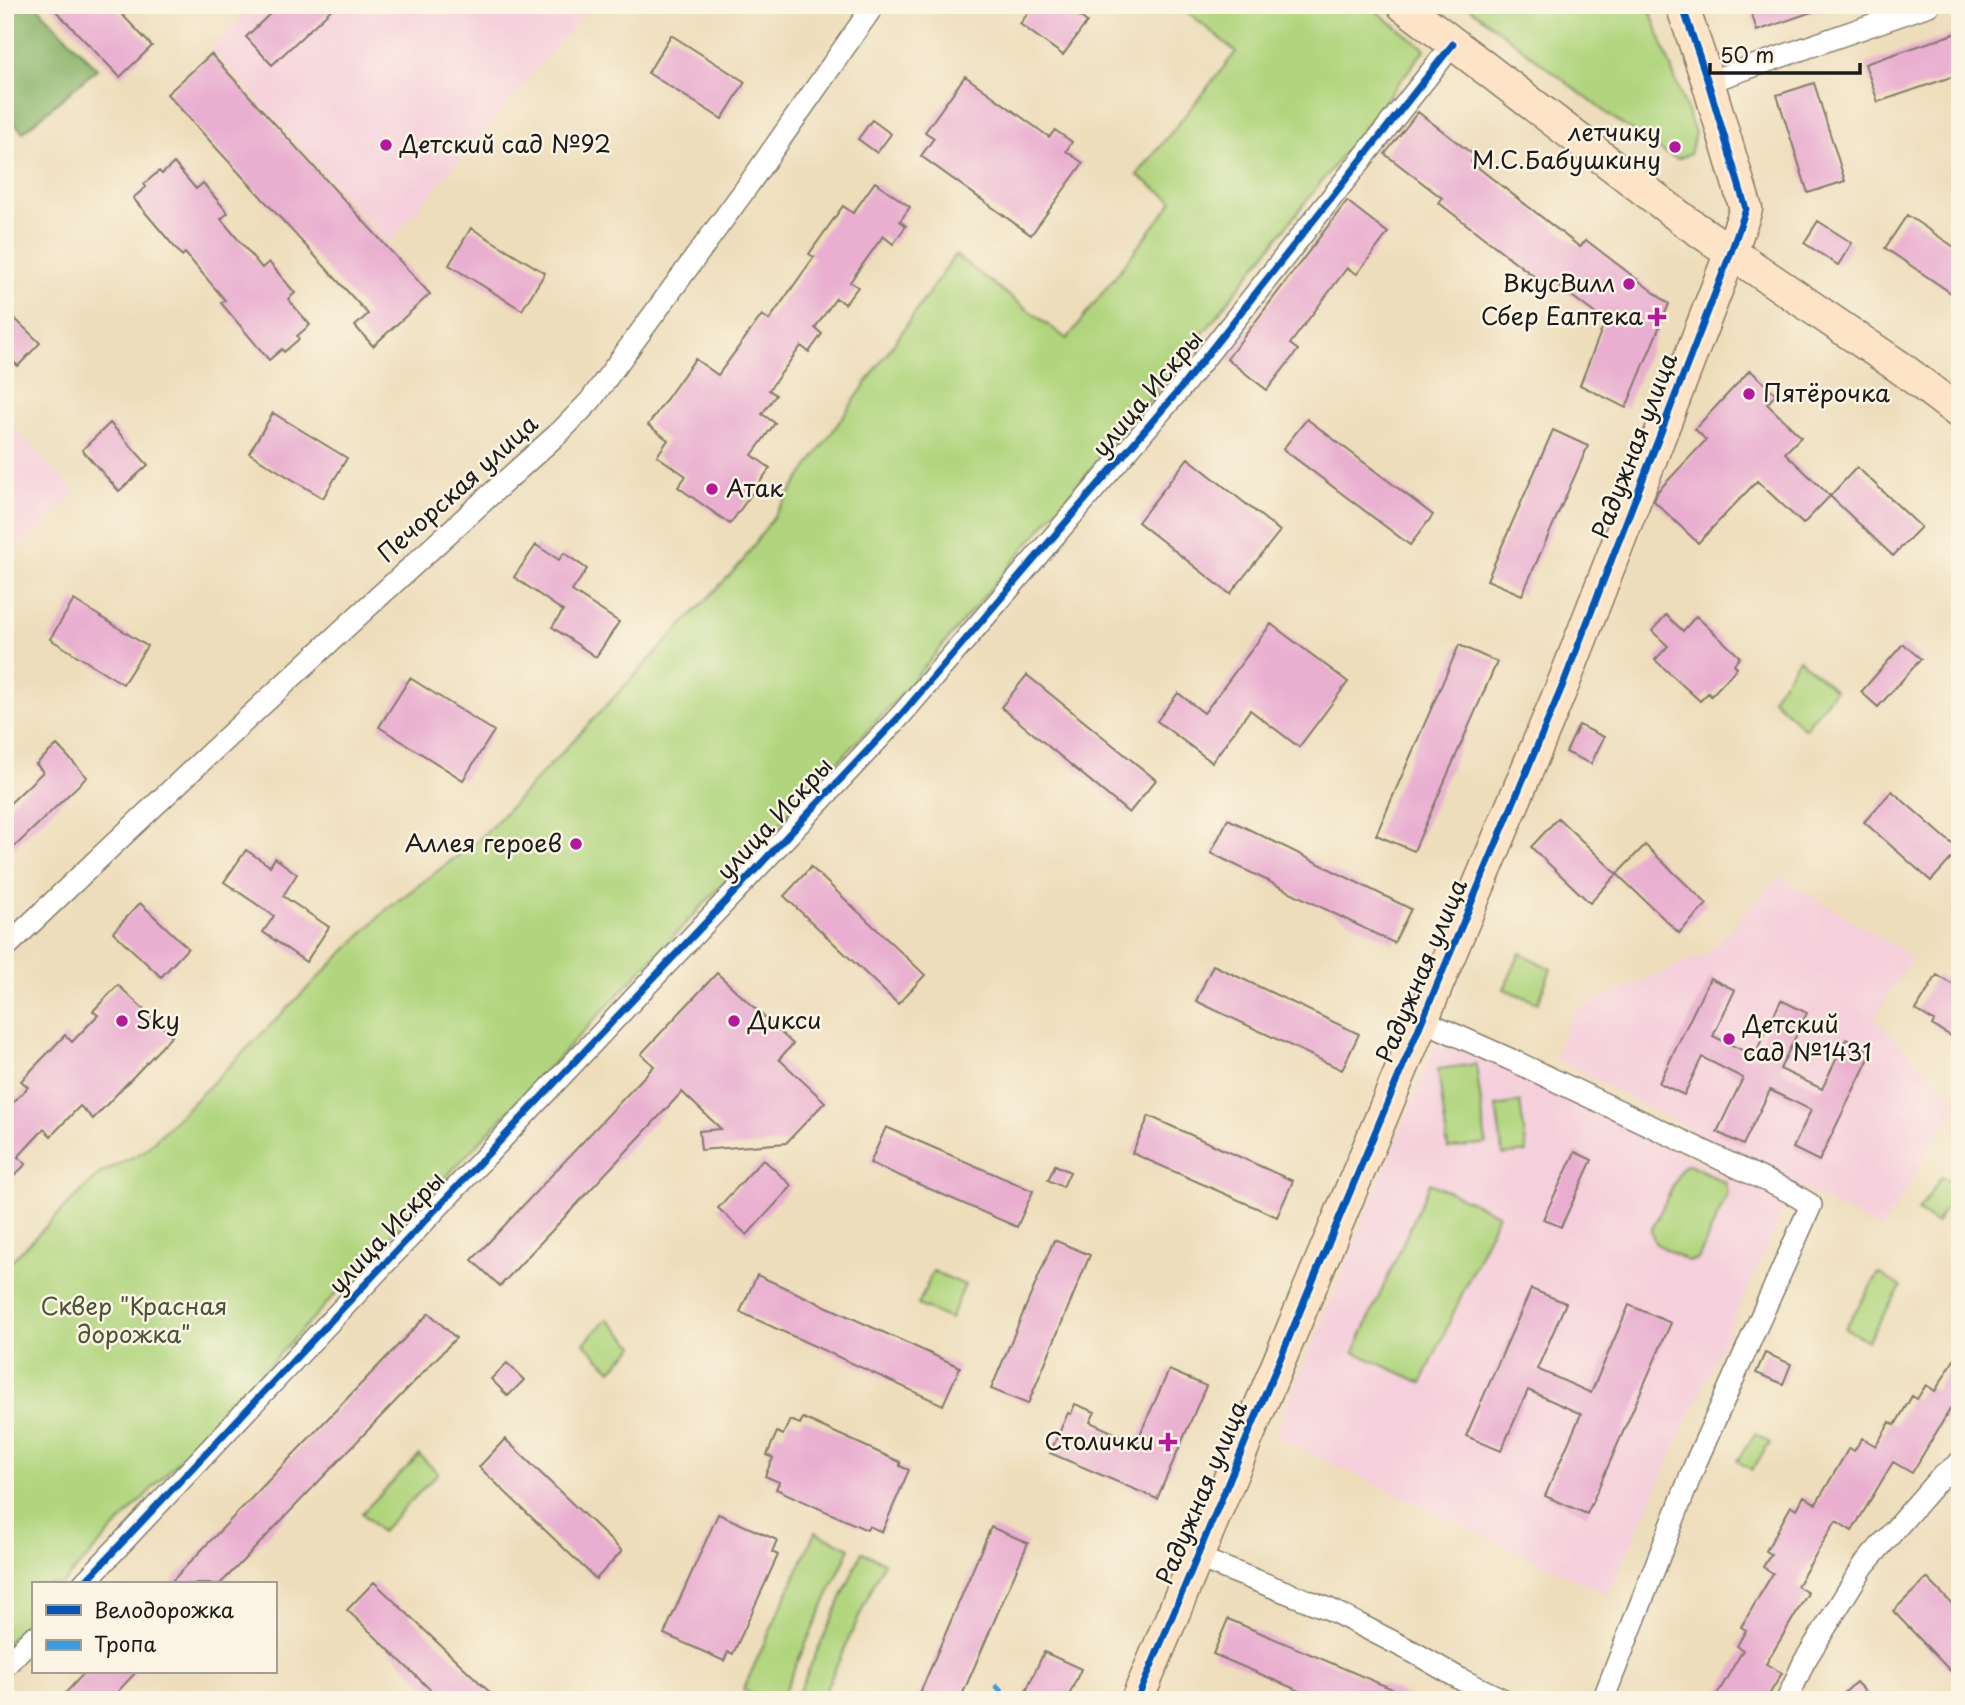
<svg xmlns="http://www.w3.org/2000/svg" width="1965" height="1705" font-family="'Playpen Sans',sans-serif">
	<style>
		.built { fill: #f5cfdb }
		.green { fill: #b1d57e; stroke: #66784d; stroke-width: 2 }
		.forest { fill: #8cb66d; stroke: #546944; stroke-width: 2 }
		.building { fill: #e9aed0 }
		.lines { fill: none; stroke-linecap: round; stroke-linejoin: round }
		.street-casing { stroke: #847c6b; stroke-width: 24 }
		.secondary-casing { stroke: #847c6b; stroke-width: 35 }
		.street { stroke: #fff; stroke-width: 21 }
		.secondary { stroke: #fee4c6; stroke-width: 32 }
		.quiet { stroke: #3c9bdf; stroke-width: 5; stroke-dasharray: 10 5; stroke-linecap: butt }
		.cycleway-casing { stroke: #fcf5e5; stroke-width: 11 }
		.cycleway { stroke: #0057b8; stroke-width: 7 }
		.poi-dot { fill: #b5179e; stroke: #fcf5e5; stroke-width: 2.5 }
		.labels { text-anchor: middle; stroke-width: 5; stroke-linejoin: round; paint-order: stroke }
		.poi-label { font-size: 24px; fill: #1c1c1c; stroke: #fcf5e5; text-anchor: start }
		.street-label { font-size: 24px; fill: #1c1c1c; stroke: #fcf5e5 }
		.park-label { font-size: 24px; fill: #495439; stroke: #fcf5e5 }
	</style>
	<rect width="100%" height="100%" fill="#fcf5e5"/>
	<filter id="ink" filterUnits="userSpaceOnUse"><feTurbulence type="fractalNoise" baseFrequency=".0143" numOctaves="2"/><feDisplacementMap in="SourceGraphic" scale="14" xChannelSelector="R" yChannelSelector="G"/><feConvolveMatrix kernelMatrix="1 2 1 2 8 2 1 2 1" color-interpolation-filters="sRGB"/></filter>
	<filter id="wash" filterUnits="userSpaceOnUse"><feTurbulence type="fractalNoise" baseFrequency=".00686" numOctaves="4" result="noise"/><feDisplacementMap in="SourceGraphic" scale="28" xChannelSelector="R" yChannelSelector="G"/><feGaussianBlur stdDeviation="1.57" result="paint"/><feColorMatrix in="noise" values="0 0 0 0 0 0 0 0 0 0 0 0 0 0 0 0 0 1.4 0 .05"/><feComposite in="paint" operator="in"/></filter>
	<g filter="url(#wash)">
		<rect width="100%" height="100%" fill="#edddba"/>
		<path class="built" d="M255 5H591L389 243 211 48Z
			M5 418 76 493 5 562Z
			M1779 876 1912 957 1875 1019 1959 1102 1882 1230 1554 1058 1574 1010 1707 954Z
			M1438 1037 1770 1196 1786 1205 1608 1595 1274 1436Z"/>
		<path class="green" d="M1179 5H1368L1425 49 1176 368 900 696 62 1584H33V1615L5 1645V1267L100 1173 143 1152 387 909 480 839 742 562 955 255 1067 339 1173 201 1137 175 1236 52Z
			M1466 5H1648L1695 133 1690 154 1677 159 1665 153 1610 116Z
			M1799 659 1835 690 1805 729 1772 698Z
			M1520 953 1551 969 1538 1003 1504 989Z
			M1476 1064 1486 1144 1448 1149 1438 1069Z
			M1520 1102 1527 1152 1503 1155 1496 1106Z
			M1689 1164 1726 1183 1728 1193 1698 1259 1687 1261 1655 1243 1651 1231 1682 1167Z
			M1942 1176 1959 1188 1936 1223 1918 1211Z
			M1430 1183 1498 1214 1422 1383 1354 1352Z
			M933 1271 965 1285 950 1319 918 1305Z
			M1879 1273 1901 1287 1867 1341 1845 1328Z
			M607 1319 635 1346 611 1370 584 1343Z
			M1755 1434 1770 1443 1752 1470 1737 1461Z
			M419 1455 438 1473 381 1532 362 1513Z
			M815 1532 850 1548 780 1700H765L743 1690Z
			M862 1552 884 1562 821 1700H795Z"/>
		<path class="forest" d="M5 5H36L97 69 23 132 5 113Z"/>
		<g id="blocks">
			<path class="building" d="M50 5H113L152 46 120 77Z
				M279 5H336L272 65 246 37Z
				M1034 5H1065L1087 22 1063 55 1020 24Z
				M1749 5H1823V8L1757 31Z
				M1960 32V74L1878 102 1865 64Z
				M671 35 745 82 722 119 648 73Z
				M211 54 430 294 373 346 355 326 368 314 167 94Z
				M965 76 1049 137 1055 130 1072 142 1066 151 1083 163 1031 235 921 156 934 138 925 132Z
				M1814 83 1845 181 1808 193 1777 95Z
				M1418 112 1475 156 1471 162 1580 247 1586 240 1669 304 1626 408 1580 385 1605 321 1553 282 1549 288 1439 203 1442 198 1385 154Z
				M872 120 891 134 877 153 858 139Z
				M174 163 196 189 203 183 228 213 221 219 262 268 269 262 295 293 288 299 310 325 297 336 299 339 284 352 282 349 269 360 221 303 225 300 185 253 182 256 133 198 146 187 144 184 159 171 162 174Z
				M875 182 910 207 900 221 906 226 893 244 883 236 850 282 858 287 845 304 836 298 815 328 822 334 809 352 801 346 769 390 776 395 762 414 775 423 752 455 770 468 730 524 678 487 686 476 657 456 668 440 648 425 695 359 718 375 762 315 769 320 814 257 809 254 843 206 853 213Z
				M1347 201 1388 233 1357 274 1347 268 1290 344 1298 350 1267 390 1227 359Z
				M1907 215 1960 251V299L1885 248Z
				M1818 221 1852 243 1838 265 1804 243Z
				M471 228 545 273 522 310 449 265Z
				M5 309 40 343 18 366 5 354Z
				M1750 370 1776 394 1767 404 1801 437 1785 453 1830 496 1803 524 1757 481 1698 543 1654 501 1658 491 1706 440 1695 429Z
				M273 413 347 458 323 498 249 453Z
				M1307 419 1433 515 1410 545 1283 449Z
				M110 423 148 465 119 491 82 450Z
				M1553 430 1588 446 1522 595 1487 580Z
				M1188 458 1280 531 1230 594 1138 522Z
				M1857 467 1921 527 1893 556 1830 496Z
				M536 545 559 560 564 553 587 569 572 591 619 622 596 657 552 627 563 611 514 577Z
				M74 600 147 646 123 684 50 639Z
				M1666 615 1683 631 1696 616 1740 657 1734 664 1737 668 1711 696 1708 693 1700 701 1655 660 1668 646 1652 631Z
				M1271 624 1348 682 1299 747 1250 710 1212 762 1157 721 1178 693 1204 713Z
				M1903 644 1921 659 1878 707 1861 692Z
				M1459 645 1497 662 1414 851 1376 835Z
				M1027 675 1156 780 1129 813 1001 707Z
				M410 678 494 731 463 780 379 727Z
				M1579 725 1604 737 1591 764 1566 752Z
				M57 745 87 777 5 856V808L43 772 36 764Z
				M1892 791 1959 850 1931 881 1864 822Z
				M1558 818 1617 874 1590 903 1531 847Z
				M1228 819 1411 909 1394 943 1211 853Z
				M1645 845 1707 904 1679 933 1617 874Z
				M246 850 270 866 275 858 297 874 283 896 329 927 306 962 263 932 274 916 224 882Z
				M811 867 925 975 898 1004 784 896Z
				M140 903 188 948 161 977 113 932Z
				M1213 965 1359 1034 1342 1070 1196 1001Z
				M717 973 793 1044 779 1059 825 1102 786 1143 701 1150 699 1131 721 1129 682 1092 500 1286 472 1260 654 1066 641 1054Z
				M1937 975 1960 989V1041L1932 1025 1934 1021 1916 1010Z
				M1710 978 1735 990 1713 1036 1754 1056 1781 1000 1807 1013 1780 1069 1822 1089 1846 1039 1872 1052 1819 1161 1793 1148 1811 1110 1770 1090 1743 1145 1717 1132 1743 1078 1702 1057 1684 1095 1659 1083Z
				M118 985 172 1036 93 1119 80 1106 51 1136 44 1129 18 1157 26 1164 5 1185V1111L28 1087 21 1081 65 1035 72 1042 98 1015 93 1011Z
				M1149 1116 1293 1181 1277 1217 1132 1153Z
				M886 1127 1033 1191 1017 1227 870 1163Z
				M1575 1152 1592 1160 1561 1227 1543 1219Z
				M763 1159 792 1186 747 1235 718 1208Z
				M1055 1165 1070 1172 1063 1187 1048 1180Z
				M1054 1240 1090 1255 1028 1404 991 1389Z
				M757 1275 960 1367 943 1405 740 1312Z
				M1531 1289 1566 1303 1537 1369 1591 1393 1629 1305 1671 1323 1587 1514 1545 1496 1581 1414 1528 1390 1501 1451 1466 1436Z
				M429 1313 456 1338 236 1568 220 1584H169Z
				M1960 1350V1411L1952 1406 1912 1473 1893 1462 1852 1531 1836 1521 1797 1586 1808 1593 1766 1664 1782 1673 1766 1700H1714L1743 1650 1737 1646 1746 1630 1741 1627 1773 1573 1763 1567 1771 1554 1766 1551 1791 1506 1797 1509 1804 1496 1816 1504 1849 1448 1854 1451 1862 1438 1876 1446 1890 1422 1895 1425 1912 1396 1917 1399 1926 1385 1935 1391Z
				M1765 1353 1791 1364 1783 1384 1756 1373Z
				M507 1363 524 1380 508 1396 491 1379Z
				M1169 1370 1206 1386 1157 1499 1050 1453 1068 1413 1071 1414 1075 1404 1095 1412 1090 1422 1136 1443Z
				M803 1418 900 1462V1466L909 1470 882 1532 869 1526 867 1530 776 1489 779 1482 765 1476 773 1458 767 1455 777 1432 783 1435 790 1420 800 1424Z
				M505 1439 622 1551 596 1579 479 1467Z
				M718 1514 777 1540 772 1552 778 1555 733 1654 728 1652 724 1661 664 1634Z
				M991 1527 1028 1543 960 1700H917Z
				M1927 1578 1960 1612V1681L1893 1611Z
				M374 1582 498 1700H441L361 1623 347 1610Z
				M1228 1619 1418 1700H1321L1239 1665 1213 1654Z
				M1044 1652 1081 1669 1067 1700H1022Z
				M85 1672H136L110 1700H59Z
				M1856 1682 1873 1700H1837Z"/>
		</g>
	</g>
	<g filter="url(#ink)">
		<use href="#blocks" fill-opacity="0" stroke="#847c6b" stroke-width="2"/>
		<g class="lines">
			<g class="street-casing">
				<path id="street" d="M1708 82 1929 5
					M5 948C187 773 373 600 561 431L590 401 744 191 874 5
					M1422 1020 1514 1061 1790 1192 1811 1205 1696 1462 1603 1700
					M1196 1557 1329 1609 1415 1653 1462 1680 1504 1700
					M83 1584 901 715 1180 389 1453 44
					M5 1666 33 1637
					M1787 1700 1804 1662 1864 1565 1938 1480 1960 1462"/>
			</g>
			<g class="secondary-casing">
				<path id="secondary" d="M1403 5 1685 221 1901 368 1960 413
					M1137 1700 1564 682 1731 252 1746 209 1708 82 1682 5"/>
			</g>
			<use href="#street" class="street"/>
			<use href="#secondary" class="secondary"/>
			<path class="quiet" d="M995 1685 1010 1700"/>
			<g class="cycleway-casing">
				<path id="cycleway" d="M83 1584 901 715 1180 389 1453 44
					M1137 1700 1564 682 1731 252 1746 209 1708 82 1682 5"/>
			</g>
			<use href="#cycleway" class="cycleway"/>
		</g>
	</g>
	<g class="poi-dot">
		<circle cx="386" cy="145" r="7"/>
		<circle cx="1675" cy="147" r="7"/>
		<circle cx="1629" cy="284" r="7"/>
		<path d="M1653.5 306.5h7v7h7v7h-7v7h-7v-7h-7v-7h7z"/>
		<circle cx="1749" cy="394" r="7"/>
		<circle cx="712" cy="489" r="7"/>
		<circle cx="576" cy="844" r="7"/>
		<circle cx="122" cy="1021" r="7"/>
		<circle cx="734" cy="1021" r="7"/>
		<circle cx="1729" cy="1039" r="7"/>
		<path d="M1164.5 1431.5h7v7h7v7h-7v7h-7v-7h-7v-7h7z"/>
	</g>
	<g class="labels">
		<g class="poi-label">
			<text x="1661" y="141" text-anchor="end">летчику<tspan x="1661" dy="28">М.С.Бабушкину</tspan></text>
			<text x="400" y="153">Детский сад №92</text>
			<text x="1615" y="292" text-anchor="end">ВкусВилл</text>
			<text x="1643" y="325" text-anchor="end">Сбер Еаптека</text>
			<text x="1763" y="402">Пятёрочка</text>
			<text x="726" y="497">Атак</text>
			<text x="562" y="852" text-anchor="end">Аллея героев</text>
			<text x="136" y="1029">Sky</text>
			<text x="748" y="1029">Дикси</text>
			<text x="1743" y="1033">Детский<tspan x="1743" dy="28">сад №1431</tspan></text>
			<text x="1154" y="1450" text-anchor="end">Столички</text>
		</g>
		<g class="street-label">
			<text transform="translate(1148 394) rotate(-50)" y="8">улица Искры</text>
			<text transform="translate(1635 446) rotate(-69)" y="8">Радужная улица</text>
			<text transform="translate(458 489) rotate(-42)" y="8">Печорская улица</text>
			<text transform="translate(775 819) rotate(-47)" y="8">улица Искры</text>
			<text transform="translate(1422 971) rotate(-67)" y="8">Радужная улица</text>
			<text transform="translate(387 1233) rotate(-47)" y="8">улица Искры</text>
			<text transform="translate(1202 1493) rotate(-67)" y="8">Радужная улица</text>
		</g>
		<g class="park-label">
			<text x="134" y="1315">Сквер "Красная<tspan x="134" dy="28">дорожка"</tspan></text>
		</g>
	</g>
	<rect width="1965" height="1705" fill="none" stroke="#fcf5e5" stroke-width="28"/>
	<rect x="32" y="1582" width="245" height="91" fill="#fcf5e5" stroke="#a29e95" stroke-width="2"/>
	<rect x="46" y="1605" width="35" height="10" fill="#0057b8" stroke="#a29e95" stroke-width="2"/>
	<text x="94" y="1618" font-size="21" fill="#1c1c1c">Велодорожка</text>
	<rect x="46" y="1640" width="35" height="10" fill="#3c9bdf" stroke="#a29e95" stroke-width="2"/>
	<text x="94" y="1652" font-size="21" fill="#1c1c1c">Тропа</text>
	<path d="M1710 63v10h150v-10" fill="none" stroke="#1c1c1c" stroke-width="3.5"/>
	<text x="1720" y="63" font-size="21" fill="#1c1c1c" stroke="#fcf5e5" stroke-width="5" paint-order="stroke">50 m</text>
</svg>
